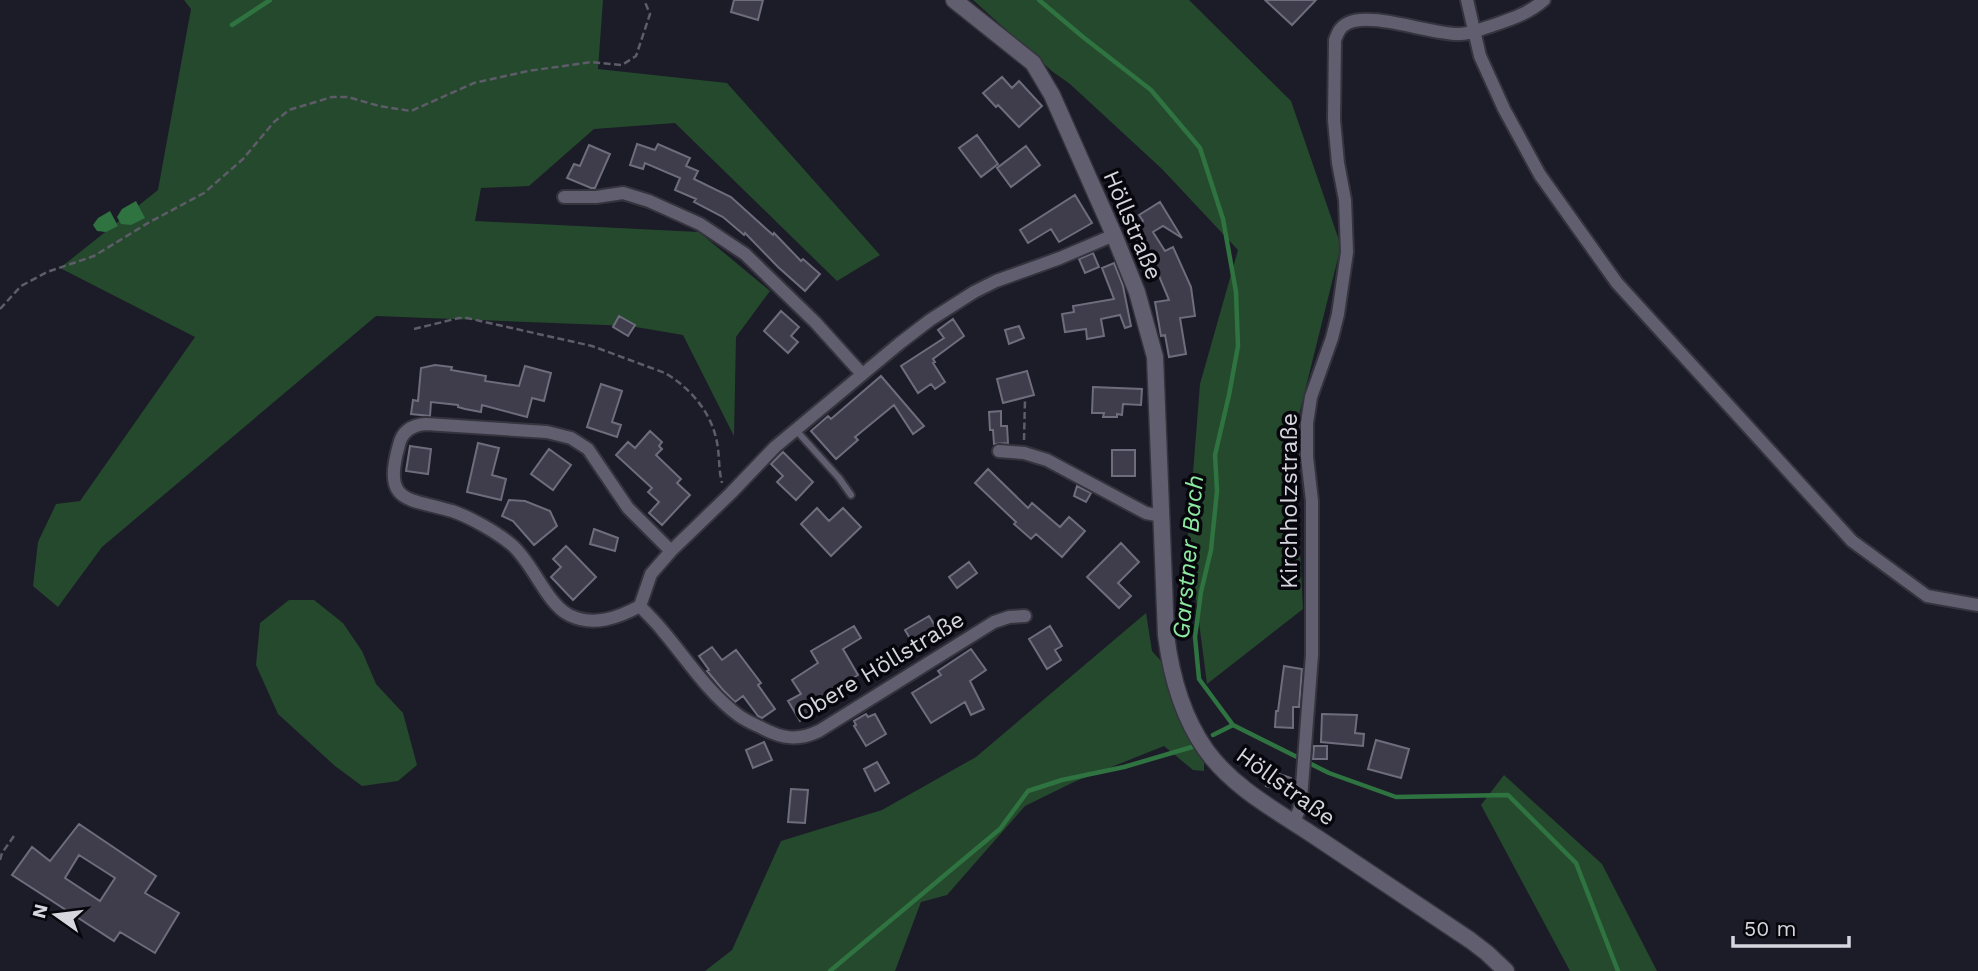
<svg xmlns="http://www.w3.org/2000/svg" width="1978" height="971" font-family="'Work Sans',sans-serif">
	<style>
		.green { fill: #25492d }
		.water { fill: #2e7340 }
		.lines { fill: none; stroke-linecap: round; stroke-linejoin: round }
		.stream { stroke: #2e7340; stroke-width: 4.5 }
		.building { fill: #3f3d4c; stroke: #6e6d7d; stroke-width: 2; fill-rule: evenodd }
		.service-casing { stroke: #35343e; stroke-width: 10 }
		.minor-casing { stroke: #35343e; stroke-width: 16 }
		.tertiary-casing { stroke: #35343e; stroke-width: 19 }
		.path { stroke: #5d5c68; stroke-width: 2.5; stroke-dasharray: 7 3.5; stroke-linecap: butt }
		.service { stroke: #615f6f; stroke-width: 6 }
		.minor { stroke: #615f6f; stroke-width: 12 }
		.tertiary { stroke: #615f6f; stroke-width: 16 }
		.labels { text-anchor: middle; stroke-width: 7; stroke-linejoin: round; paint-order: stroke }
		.street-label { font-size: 23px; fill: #d6d6df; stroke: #07060c }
		.water-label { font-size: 24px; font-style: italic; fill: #8deaa1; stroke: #07060c }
	</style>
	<rect width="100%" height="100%" fill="#1c1b28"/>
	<path class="green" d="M184 0H603L598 69 727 83 880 255 837 281 675 123 594 129 529 186 481 188 475 221 699 232 770 291 736 337 734 436 683 335 630 326 376 316 102 547 58 607 33 586 38 542 56 504 80 501 195 337 60 268 158 190 191 9Z
		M973 0H1189L1291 101 1341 246 1294 435 1303 609 1207 684 1188 537 1200 384 1238 250 1162 169 1070 84 1053 72Z
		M289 600H314L343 623 362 651 376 684 403 713 417 765 398 781 362 786 335 766 278 714 256 665 260 623Z
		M1146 613 1152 651 1161 661 1183 726 1204 761V771L1193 770 1164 746 1074 782 1025 806 947 895 921 902 895 971H705L732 950 781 841 882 810 976 757Z
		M1504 775 1602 864 1657 971H1570L1481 805Z"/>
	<path class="water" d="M136 201 145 218 131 225 121 224 117 217 122 209Z
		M110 211 118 226 106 232 97 231 93 225 98 218Z"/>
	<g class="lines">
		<path class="stream" d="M1039 0 1083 37 1151 90 1200 148 1223 219 1236 292 1238 346 1229 395 1215 455 1217 491 1211 550 1201 592 1195 637 1199 679 1233 725 1329 773 1396 797 1508 795 1576 863 1618 971
			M232 25 270 0
			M1213 735 1233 725
			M830 971 1000 829 1028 791 1062 780 1124 767 1192 747"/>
	</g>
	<path class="building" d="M734 0H763L758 20 731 12Z
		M1265 0H1316L1292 25Z
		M1002 77 1012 88 1019 81 1042 106 1019 127 998 105 996 107 983 93Z
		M977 135 998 164 981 177 959 148Z
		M637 144 655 150 658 144 690 158 686 166 698 171 694 179 731 197 773 235 774 233 801 261 803 259 820 274 805 291 778 267 745 233 744 235 723 217 694 202 696 199 675 190 680 178 645 163 643 169 630 165Z
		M589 145 610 154 595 188H591L567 178 574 164 580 166Z
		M1026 146 1040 165 1011 187 997 168Z
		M1075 195 1092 223 1059 242 1051 229 1028 243 1020 230Z
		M1160 202 1182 238 1163 226 1153 232 1165 251 1173 247 1191 287 1195 316 1180 318 1186 354 1169 357 1165 335 1161 336 1155 302 1169 300 1147 247 1141 250 1129 229 1143 221 1139 215Z
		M1093 253 1099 267 1085 273 1079 259Z
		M1114 263 1123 286 1131 326 1125 328 1120 315 1101 319 1104 336 1087 339 1086 329 1065 332 1062 314 1074 312 1073 306 1114 299 1102 268Z
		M781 311 799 327 791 336 798 342 788 353 764 331Z
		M619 316 635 325 628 336 613 327Z
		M953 319 964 336 933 359 935 362 933 363 945 382 935 389 931 384 918 393 901 366 944 338 938 330Z
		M1019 326 1024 338 1009 344 1005 330Z
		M435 365 452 367 451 370 486 376 485 381 519 386 525 366 551 373 544 401 532 398 527 417 482 405 481 412 465 409 458 407V405L431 402 430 416 411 414 413 400 418 401 421 368Z
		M1027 371 1034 395 1003 403 997 379Z
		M881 376 924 426 913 434 894 405 855 437 858 440 836 459 811 431 828 416 831 419Z
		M601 384 622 391 612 422 621 425 617 437 587 427Z
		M1093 387 1142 389 1141 405 1123 404 1122 415 1117 414V417H1103L1104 413H1092Z
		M1001 411V426H1007L1008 443 994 444 993 430H990L989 412Z
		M650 431 662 442 659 446 662 449 656 455 681 479 677 483 690 495 662 525 649 513 659 502 648 492 652 488 616 455 628 442 635 448Z
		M478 443 499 448 492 475 506 479 501 500 467 492Z
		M410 446 431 449 428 474 406 471Z
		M549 449 571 465 553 490 531 474Z
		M1112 450H1135V476H1112Z
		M783 452 813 482 796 500 777 482 783 476 771 464Z
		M988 469 1028 508 1032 503 1060 527 1069 517 1085 531 1062 557 1036 534 1031 539 1014 524 1016 522 975 483Z
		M1077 486 1091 493 1086 502 1074 496Z
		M509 500 525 501 550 511 557 526 534 545 513 521 502 516Z
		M817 508 829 521 843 508 861 527 831 556 801 524Z
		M594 529 618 538 615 551 590 544Z
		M1121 543 1139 562 1118 583 1131 596 1119 608 1087 577Z
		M566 546 596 577 573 600 551 577 561 567 553 559Z
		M969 562 977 573 957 588 949 577Z
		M929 616 937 629 934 631 938 637 917 650 905 630Z
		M854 626 861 638 843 649 858 675 819 698 824 707 800 721 788 701 801 694 792 680 818 663 811 651Z
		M1050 626 1062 646 1055 650 1061 660 1047 669 1029 639Z
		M712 647 722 660 736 650 761 683 758 685 775 709 762 718 758 716 743 696 735 702 723 690 707 671 709 670 699 656Z
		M971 649 986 670 970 681 984 709 971 715 965 702 931 723 912 693 941 675 938 671Z
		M1284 666 1302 669 1299 707H1293V728L1275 727 1276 711H1278Z
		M866 714 868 717 875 714 886 734 866 746 854 726 856 725 854 721Z
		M1322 714 1357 715 1355 733 1364 734 1363 746 1321 742Z
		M1376 740 1409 749 1401 778 1368 769Z
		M764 742 772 760 753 768 746 750Z
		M1314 746H1327V759H1313Z
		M877 762 889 783 875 791 864 769Z
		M1271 771 1291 778 1286 792 1266 786Z
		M791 789 808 790 805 823 788 822Z
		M79 824 156 876 145 893 179 913 155 953 120 932 114 941 12 875 32 847 50 861ZM79 855 115 878 100 901 65 878Z"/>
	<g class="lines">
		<g class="service-casing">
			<path id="service" d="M795 429 839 478 851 495"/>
		</g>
		<g class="minor-casing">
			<path id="minor" d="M1467 0 1480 56 1504 109 1540 175 1617 283 1852 541 1927 596 1978 605
				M564 197H596L623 193 649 201 700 224 745 254 815 322 862 374
				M999 451 1024 453 1047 460 1146 513 1162 516
				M640 606C618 618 593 627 569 615 546 603 533 563 512 545 498 533 470 517 452 511 408 498 382 504 399 445 402 431 412 425 426 424L547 432 571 438 588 449 628 508 671 551
				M1025 616 1009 617 994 622 819 731C798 741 783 739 762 728 754 724 746 721 738 715 708 693 686 658 662 630 655 621 647 614 640 606L651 574 671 551 731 493 775 447 900 343 930 320 974 292 996 281 1060 258 1114 235
				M1294 822 1299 810 1301 799 1312 655V501L1307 457V423L1311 397 1332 338 1338 314 1347 252 1345 200 1338 163 1334 120 1335 40C1338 32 1340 27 1348 23 1371 11 1432 35 1460 34 1471 34 1480 29 1491 26 1511 19 1528 14 1544 0"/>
		</g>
		<g class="tertiary-casing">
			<path id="tertiary" d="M954 0 1033 63 1052 95 1114 235 1137 292 1155 357 1166 635C1171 675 1182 716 1206 750 1234 789 1279 812 1319 839 1369 872 1419 906 1470 940L1487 953 1506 971"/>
		</g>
		<path class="path" d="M0 309 21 286 47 272 94 256 148 223 204 193 243 159 274 122 289 110 332 97H348L379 106 411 111 474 83 528 71 591 62 622 65 636 56 650 14 644 0
			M414 329 459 318H467L592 346 665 373C689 387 710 411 716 438 720 453 718 468 722 483
			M1024 440 1025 399
			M0 860 2 853 14 836"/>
		<use href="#service" class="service"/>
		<use href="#minor" class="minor"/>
		<use href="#tertiary" class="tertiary"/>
	</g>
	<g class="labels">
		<g class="street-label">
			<text transform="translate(1133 225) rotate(67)" y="8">Höllstraße</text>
			<text transform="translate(1289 501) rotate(-90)" y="8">Kirchholzstraße</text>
			<text transform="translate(880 666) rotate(-31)" y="8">Obere Höllstraße</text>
			<text transform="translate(1286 786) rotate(36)" y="8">Höllstraße</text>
		</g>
		<g class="water-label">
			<text transform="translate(1188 557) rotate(-85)" y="8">Garstner Bach</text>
		</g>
	</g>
	<g transform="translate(56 915) rotate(284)" stroke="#07060c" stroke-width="5" paint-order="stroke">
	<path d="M0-5L12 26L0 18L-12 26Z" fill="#d6d6df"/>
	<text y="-10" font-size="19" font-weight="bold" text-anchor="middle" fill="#d6d6df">N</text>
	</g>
	<path d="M1733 936v10h116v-10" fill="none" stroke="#d6d6df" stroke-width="3.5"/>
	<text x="1744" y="936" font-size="21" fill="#d6d6df" stroke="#07060c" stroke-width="5" paint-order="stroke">50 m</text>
</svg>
